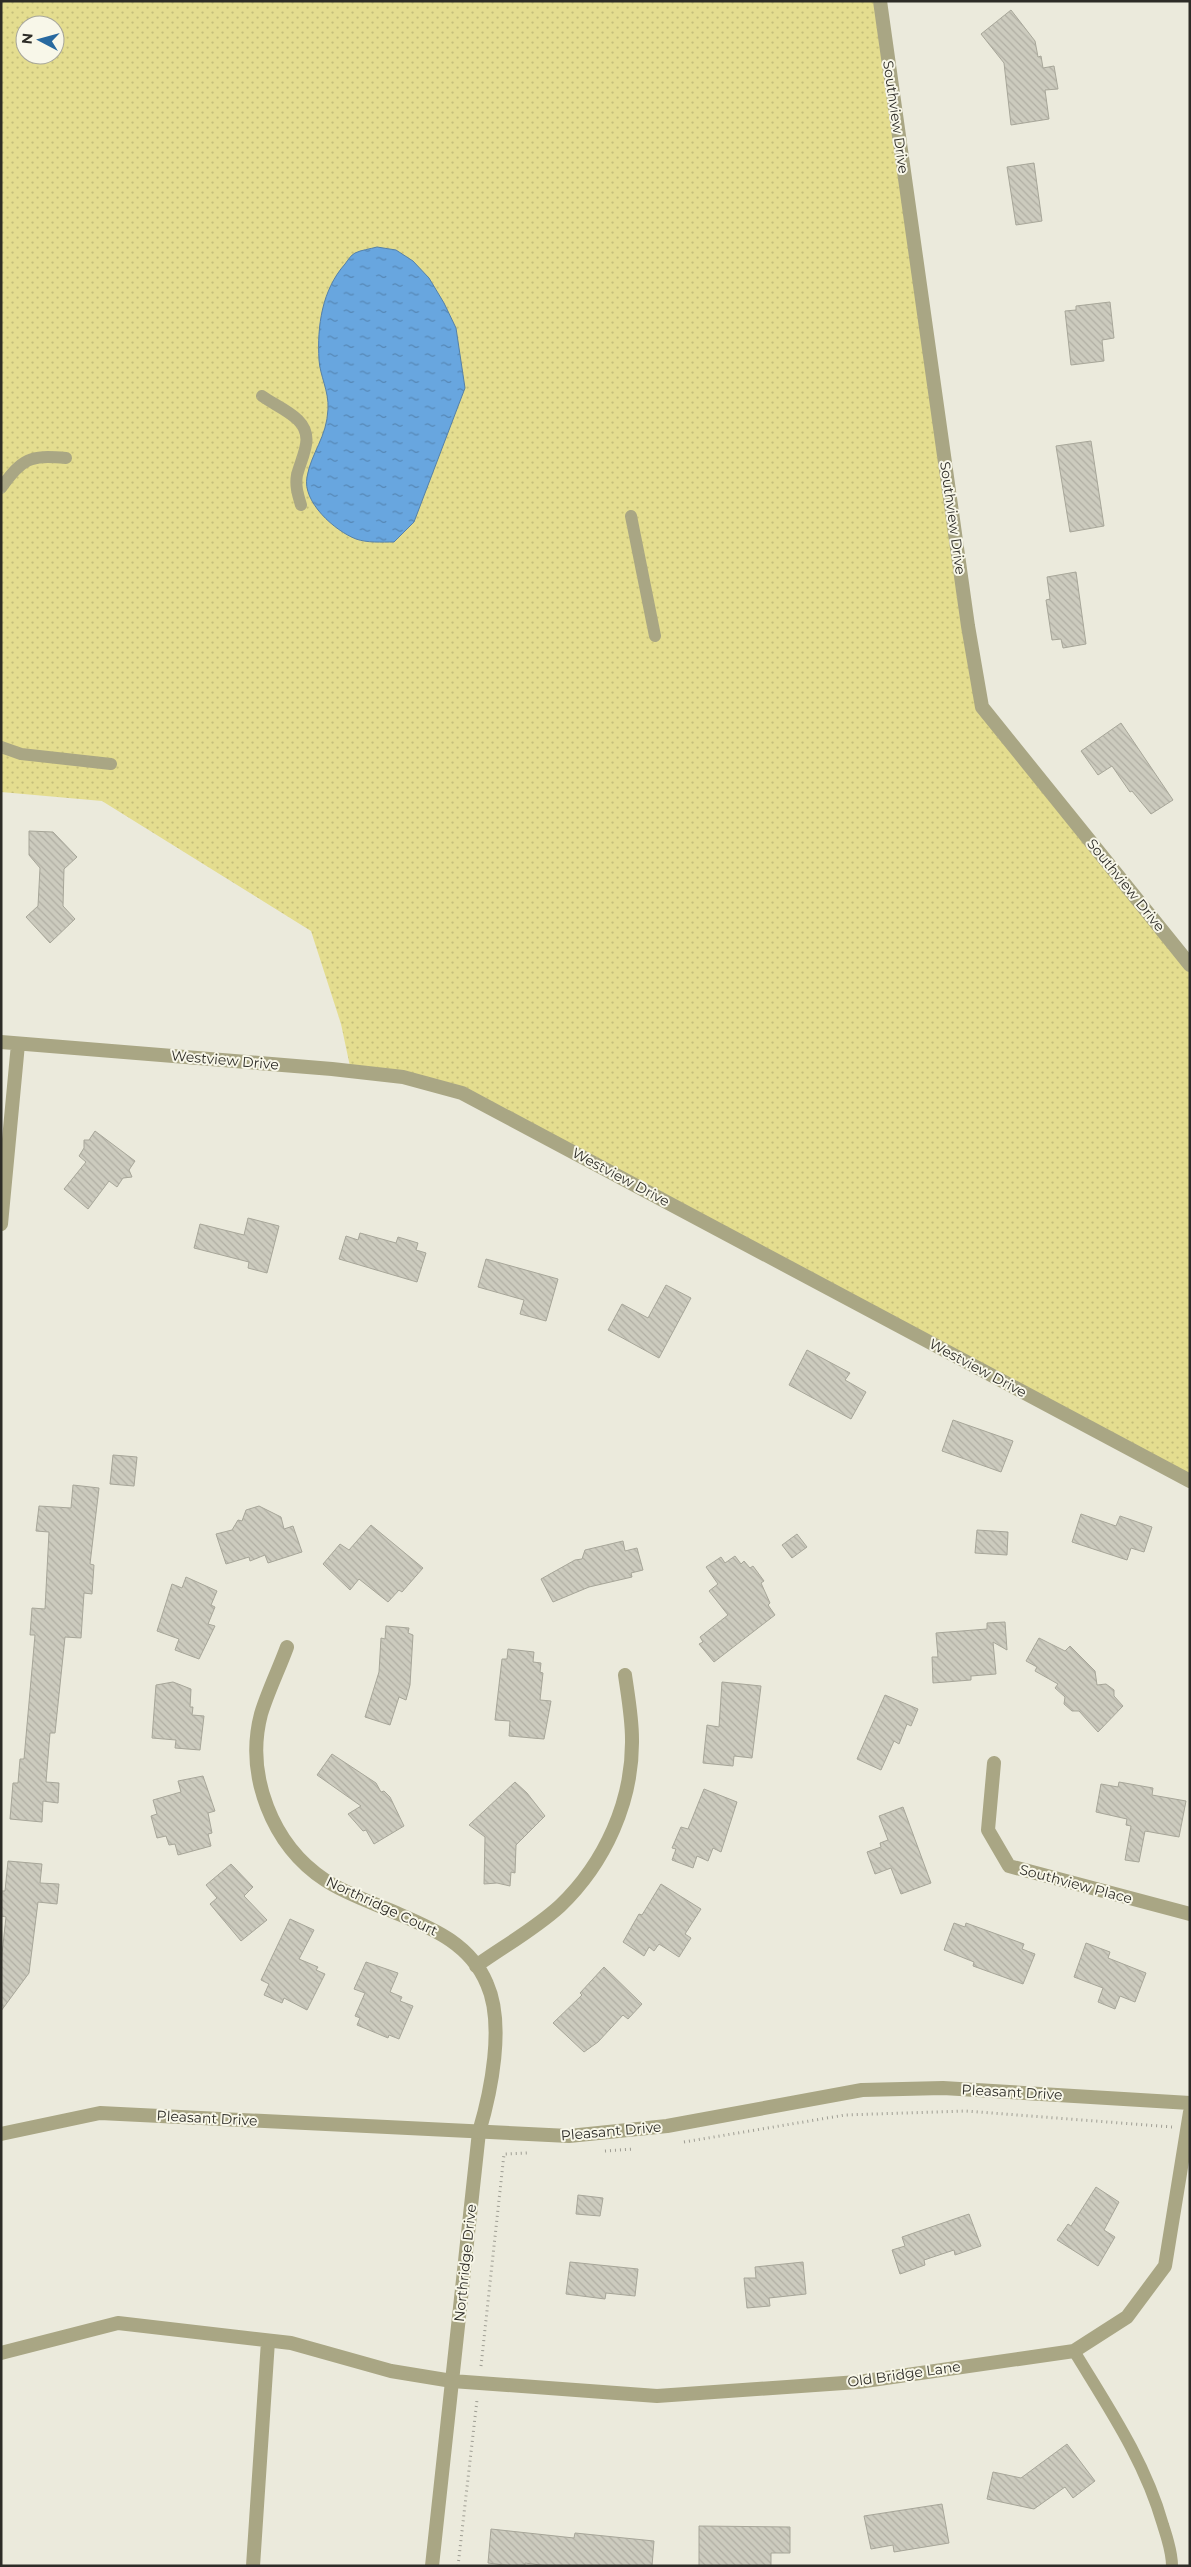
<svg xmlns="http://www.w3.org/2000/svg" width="1191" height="2567" font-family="Montserrat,sans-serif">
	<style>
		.grass { fill: url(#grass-dots); fill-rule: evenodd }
		.water { fill: url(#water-ripples); stroke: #5681a8 }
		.building { fill: url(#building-back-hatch); stroke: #a7a699 }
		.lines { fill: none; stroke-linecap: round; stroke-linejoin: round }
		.path { stroke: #9e9d93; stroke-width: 3; stroke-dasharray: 1 4; stroke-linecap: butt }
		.service { stroke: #a9a684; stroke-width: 12 }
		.minor { stroke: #a9a684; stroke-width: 14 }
		.tertiary { stroke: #a9a684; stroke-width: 14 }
		.labels { text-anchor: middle; stroke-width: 4; stroke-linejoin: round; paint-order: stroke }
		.street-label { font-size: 14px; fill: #2d2c27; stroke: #f8f7e9 }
	</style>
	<defs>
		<pattern id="grass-dots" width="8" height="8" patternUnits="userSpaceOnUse" patternTransform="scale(1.25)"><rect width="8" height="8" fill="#e4dd8f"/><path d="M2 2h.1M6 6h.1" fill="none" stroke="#c4be7b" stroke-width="1.8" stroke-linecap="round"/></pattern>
		<pattern id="water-ripples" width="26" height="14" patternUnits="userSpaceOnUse" patternTransform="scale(1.25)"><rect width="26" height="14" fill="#68a6df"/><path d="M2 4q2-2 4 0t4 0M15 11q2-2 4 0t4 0" fill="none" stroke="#5687b5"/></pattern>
		<pattern id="building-back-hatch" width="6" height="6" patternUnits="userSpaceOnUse" patternTransform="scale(1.25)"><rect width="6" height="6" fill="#cccbbe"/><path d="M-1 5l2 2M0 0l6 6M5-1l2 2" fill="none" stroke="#b0aea3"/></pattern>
	</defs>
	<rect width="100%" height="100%" fill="#ebeadc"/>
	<path class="grass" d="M1 1H880L982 707 1190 965V1481L462 1093 351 1071 341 1024 311 931 102 801 1 792ZM25 25H55V55H25Z"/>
	<path class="water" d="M377 247 396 250 413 261 429 278 444 303 456 328 465 388 414 522 394 542C382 542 367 543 356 539 335 531 302 502 307 477 311 453 327 437 328 409 329 391 320 376 319 360 317 326 322 290 345 264 348 260 351 255 355 253 361 250 370 249 377 247Z"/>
	<path class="building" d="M1011 10 1035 41 1038 57 1041 56 1043 68 1054 66 1058 89 1045 90 1049 119 1011 125 1004 63 981 34Z
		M1034 163 1042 221 1016 225 1007 167Z
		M1110 302 1114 338 1102 340 1104 361 1071 365 1065 311 1076 310V306Z
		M1091 441 1104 526 1070 532 1056 446Z
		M1076 572 1086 644 1063 648 1061 639 1052 640 1046 600 1050 599 1047 577Z
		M1121 723 1173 800 1151 814 1132 791 1130 792 1112 766 1098 775 1081 751Z
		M29 831 53 832 77 857 64 869 63 906 75 919 50 943 26 917 38 906 40 868 29 855Z
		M95 1131 135 1161 129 1170 132 1177 123 1178 117 1187 109 1181 88 1209 64 1189 86 1162 79 1156 84 1148V1140H89Z
		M248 1218 279 1226 267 1273 248 1268 249 1262 194 1248 200 1224 244 1235Z
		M360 1233 396 1243 398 1237 418 1243 416 1250 426 1253 417 1282 339 1259 346 1236 358 1240Z
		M486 1259 558 1279 546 1321 520 1314 524 1300 478 1287Z
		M666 1285 691 1298 659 1358 608 1330 622 1304 648 1318Z
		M807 1350 850 1373 845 1380 866 1392 851 1419 789 1385Z
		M953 1420 1013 1441 1001 1472 942 1451Z
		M113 1455 137 1457 134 1486 110 1484Z
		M73 1485 99 1488 90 1564 94 1565 92 1594 84 1593 81 1638 65 1637 55 1733H50L46 1782 59 1783 58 1803 43 1801 42 1822 10 1819 13 1783H18L20 1759H24L35 1635H30L32 1608 45 1609 49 1532 36 1531 39 1506 71 1508Z
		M259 1506 281 1517 284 1529 293 1526 302 1552 268 1563 265 1555 250 1561 249 1557 226 1564 216 1534 232 1530 238 1520 242 1521 246 1510Z
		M1081 1514 1116 1526 1120 1516 1152 1527 1144 1552 1131 1548 1127 1560 1072 1542Z
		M371 1525 423 1568 402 1592 399 1590 388 1602 359 1579 350 1590 323 1564 340 1544 349 1550Z
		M977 1530 1008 1532 1007 1555 975 1553Z
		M797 1534 807 1547 792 1558 782 1545Z
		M623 1541 625 1551 637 1548 643 1570 631 1573 632 1577 589 1587 553 1602 541 1579 575 1560 582 1559 585 1550Z
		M735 1556 741 1564 744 1561 750 1568 753 1566 764 1581 761 1583 770 1603 768 1605 775 1615 714 1662 699 1644 703 1642 700 1637 728 1615 709 1591 718 1584 706 1567 721 1557 725 1563Z
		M186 1577 217 1591 211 1605 215 1607 208 1624 215 1626 199 1659 175 1650 179 1639 157 1631 172 1584 182 1588Z
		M1005 1622 1007 1650 993 1642 996 1674 971 1676V1680L933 1683 932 1657H938L936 1633 987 1629V1623Z
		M386 1626 409 1628 408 1633 413 1635 410 1685 406 1700 399 1697 390 1725 365 1717 379 1672 381 1638 385 1639Z
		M1039 1638 1065 1651 1070 1646 1095 1671 1097 1685 1106 1684 1114 1690V1696L1123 1706 1098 1732 1079 1711H1072L1064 1704 1065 1697 1055 1688 1058 1684 1035 1671 1037 1667 1026 1661Z
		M508 1649 534 1652 533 1662 541 1663 540 1672 543 1673 540 1700 551 1701 544 1739 509 1736 510 1721 495 1720 502 1659H507Z
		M173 1682 191 1689 190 1707H193L192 1715 204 1716 200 1750 175 1748 176 1740 152 1738 156 1685Z
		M722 1682 761 1686 752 1758 734 1756 733 1766 703 1763 707 1725 719 1727Z
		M885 1695 918 1709 911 1726 907 1724 899 1744 894 1741 881 1770 857 1759Z
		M332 1754 376 1783 381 1792 384 1791 390 1797 404 1826 374 1844 366 1830 363 1831 348 1814 361 1806 317 1775Z
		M203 1776 215 1811 208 1813 212 1833 208 1834 211 1846 178 1855 175 1844 169 1845 166 1836 157 1838 151 1816 157 1814 153 1800 181 1792 178 1781Z
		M515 1782 527 1793 545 1816 516 1845 515 1873 511 1872 510 1886 497 1883 484 1884 485 1837 469 1825Z
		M1119 1782 1153 1788 1152 1795 1186 1801 1179 1837 1145 1831 1139 1862 1125 1860 1131 1826 1126 1825 1127 1819 1096 1812 1101 1784 1118 1787Z
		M704 1789 737 1802 721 1852 713 1848 708 1861 697 1856 693 1868 672 1860 676 1849 672 1848 681 1827 688 1829Z
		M903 1807 931 1883 901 1894 891 1868 875 1874 867 1852 881 1847 880 1843 888 1840 879 1816Z
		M8 1861 42 1864 40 1883 59 1884 57 1904 38 1902 29 1973 1 2011V1963L6 1917 1 1916V1891H5Z
		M231 1864 253 1887 244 1896 267 1920 241 1941 210 1904 217 1898 206 1885Z
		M661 1884 701 1909 685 1934 691 1938 679 1957 659 1944 654 1951 649 1947 644 1956 623 1942 639 1914 642 1915Z
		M290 1919 314 1930 299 1959 318 1967 316 1970 325 1974 307 2010 284 1998 282 2003 264 1995 269 1984 261 1980Z
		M954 1923 965 1927 966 1923 1024 1944 1022 1949 1035 1954 1023 1984 973 1966 974 1962 944 1950Z
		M1086 1943 1110 1952 1108 1958 1146 1973 1135 2002 1120 1996 1115 2009 1098 2002 1103 1988 1074 1977Z
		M366 1962 398 1973 390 1992 402 1997 400 2001 413 2006 399 2039 389 2035 388 2038 357 2025 360 2018 355 2016 365 1993 354 1989Z
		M604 1967 642 2004 628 2019 623 2015 598 2042 584 2052 553 2023 582 1995 580 1993Z
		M1096 2187 1119 2202 1104 2230 1115 2237 1098 2266 1057 2240 1068 2224 1071 2226Z
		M578 2195 603 2198 600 2216 576 2214Z
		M969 2214 981 2246 955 2255 954 2250 924 2260 925 2265 900 2274 892 2250 905 2246 902 2237Z
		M570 2262 638 2269 635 2296 606 2293 605 2299 566 2294Z
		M803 2262 806 2294 769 2298 770 2306 747 2308 744 2278H756L755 2267Z
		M1067 2444 1095 2481 1073 2498 1065 2487 1034 2509 987 2499 993 2472 1021 2478Z
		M942 2504 949 2543 894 2552 893 2545 871 2549 864 2516Z
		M699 2526 790 2527V2553H771V2566H699Z
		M491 2529 574 2538 575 2533 654 2541 652 2566H548L525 2563V2566H512L488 2563Z"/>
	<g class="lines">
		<path class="path" d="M684 2142 845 2115 966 2111 1172 2127
			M605 2151 633 2149
			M481 2366 504 2154 528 2153
			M458 2566 477 2400"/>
		<path class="service" d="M262 396C273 404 288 410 298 420 315 437 302 455 297 475 295 486 298 495 301 505
			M1 488C23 458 29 455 66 458
			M631 516 655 636
			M1 747 21 754 111 764
			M1074 2351C1108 2407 1145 2461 1163 2525 1167 2538 1172 2551 1172 2566"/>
		<path class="minor" d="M880 1 968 626 982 707 1190 965
			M1 1042 332 1069 403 1077 462 1093 1190 1481
			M1 1224 18 1044
			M287 1647C279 1669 268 1691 261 1714 245 1775 272 1845 325 1880 346 1894 371 1902 394 1912 431 1928 470 1943 487 1984 505 2024 491 2092 479 2132L432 2566
			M994 1763 988 1830 1009 1866 1190 1914
			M476 1966C504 1946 535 1929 560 1906 605 1863 633 1801 632 1739 632 1718 628 1696 625 1675
			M1 2353 118 2323 291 2343 391 2371 452 2381 657 2396 858 2382 1074 2351 1127 2317 1165 2266 1190 2112
			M253 2566 268 2341"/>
		<path class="tertiary" d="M1 2134 100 2113 569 2136 667 2126 862 2090 943 2088 1190 2103"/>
	</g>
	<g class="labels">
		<g class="street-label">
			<text transform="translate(896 117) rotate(82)" y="5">Southview Drive</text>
			<text transform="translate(953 518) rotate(82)" y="5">Southview Drive</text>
			<text transform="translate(1126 885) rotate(51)" y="5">Southview Drive</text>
			<text transform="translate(225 1060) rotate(5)" y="5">Westview Drive</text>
			<text transform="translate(621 1177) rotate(28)" y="5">Westview Drive</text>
			<text transform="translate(978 1368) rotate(28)" y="5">Westview Drive</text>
			<text transform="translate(1076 1884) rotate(15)" y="5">Southview Place</text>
			<text transform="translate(382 1906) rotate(25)" y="5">Northridge Court</text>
			<text transform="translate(1012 2092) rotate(3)" y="5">Pleasant Drive</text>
			<text transform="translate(207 2118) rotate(3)" y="5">Pleasant Drive</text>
			<text transform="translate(611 2131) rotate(-5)" y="5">Pleasant Drive</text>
			<text transform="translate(465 2263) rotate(-84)" y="5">Northridge Drive</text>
			<text transform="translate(904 2374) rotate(-8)" y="5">Old Bridge Lane</text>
		</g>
	</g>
	<rect width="1191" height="2567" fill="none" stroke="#2d2c27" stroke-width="5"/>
	<g transform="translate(40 40) rotate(276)"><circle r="24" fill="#f8f7e9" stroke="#a7a69b"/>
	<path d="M0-4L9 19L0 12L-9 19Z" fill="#28699f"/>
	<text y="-8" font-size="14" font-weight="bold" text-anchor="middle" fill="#2d2c27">N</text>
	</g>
</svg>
